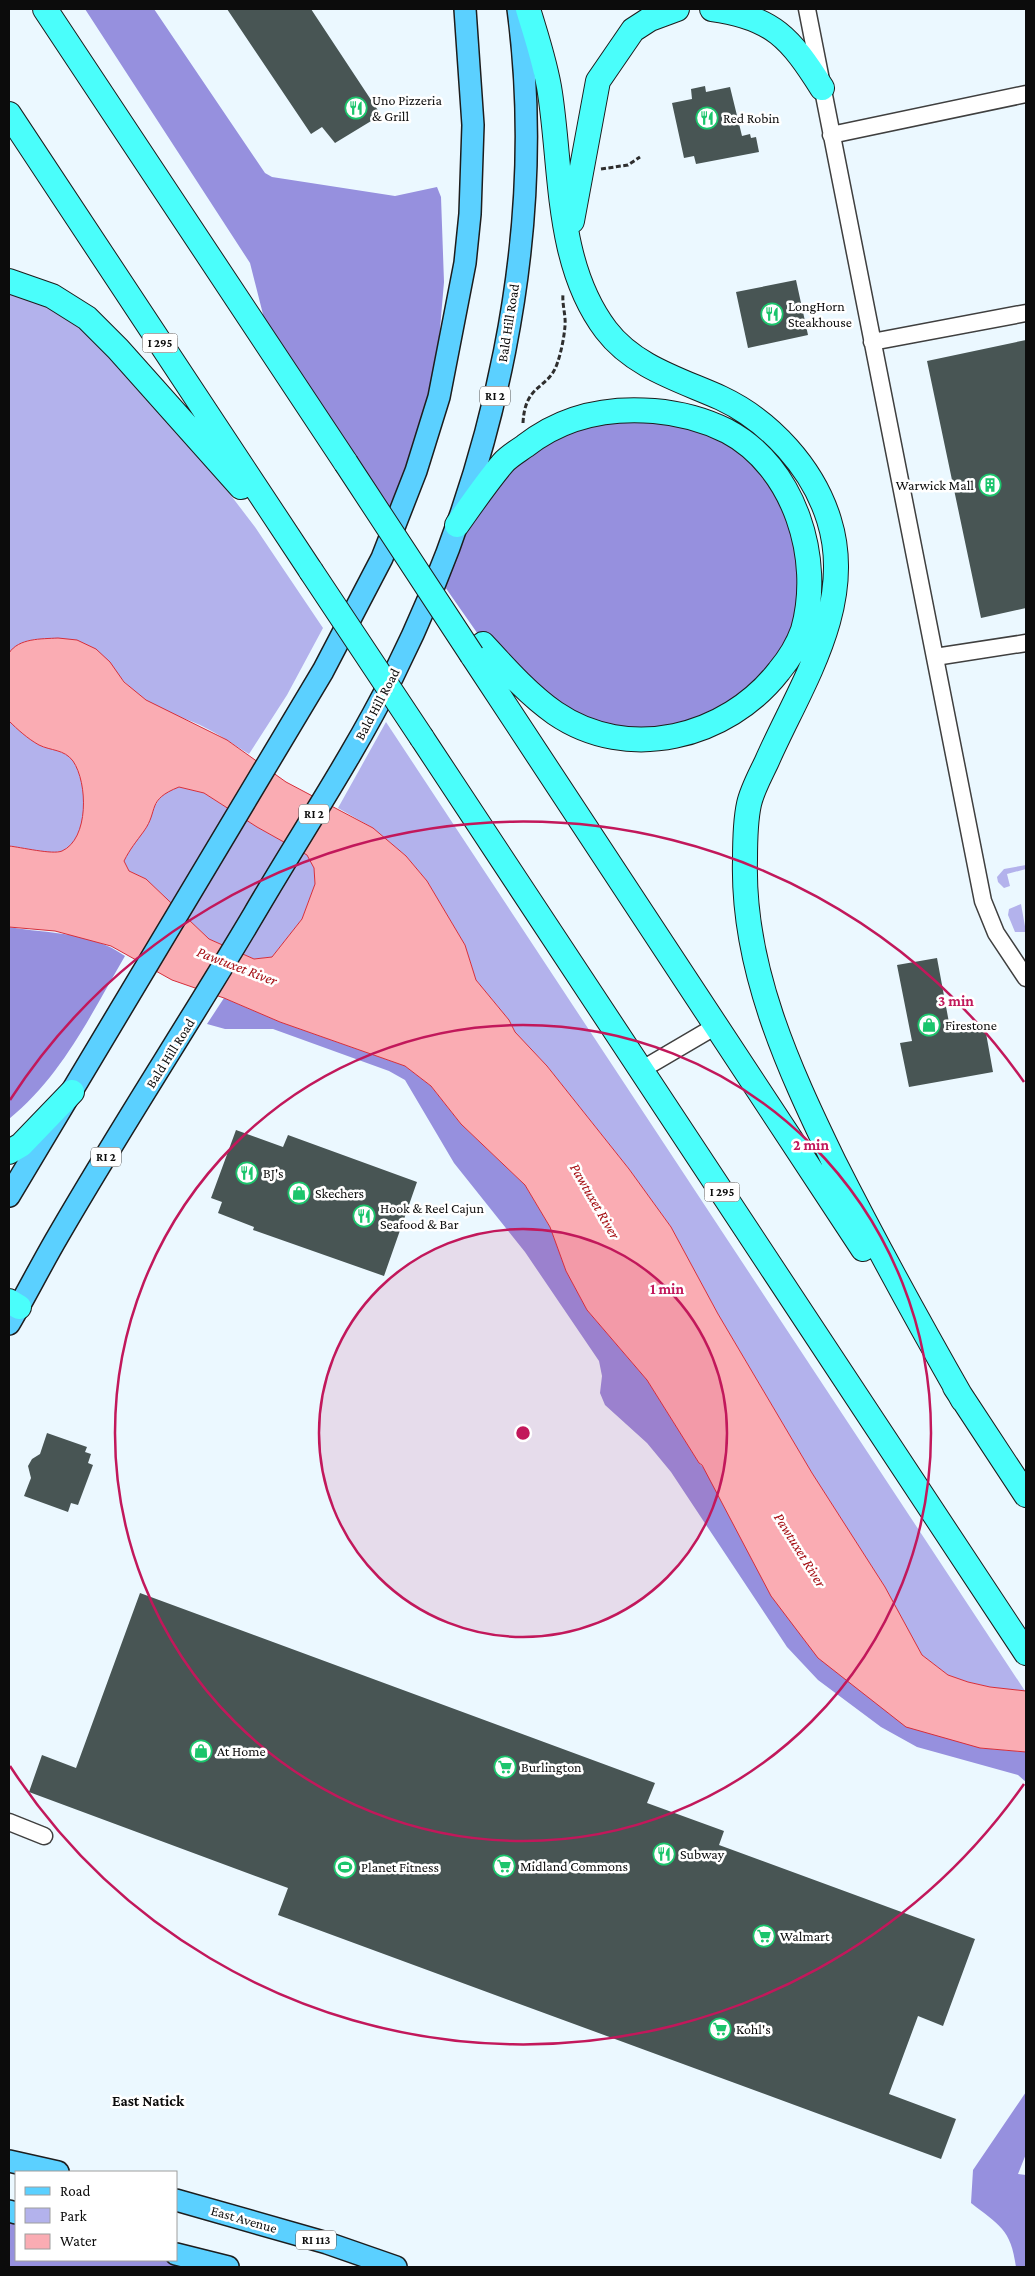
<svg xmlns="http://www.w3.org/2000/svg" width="1035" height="2276" font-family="'Crimson Pro',serif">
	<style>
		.green { fill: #b3b2ec }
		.forest { fill: #9690de }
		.water { fill: #faacb3; stroke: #d62e3a; fill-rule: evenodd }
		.building { fill: #485554 }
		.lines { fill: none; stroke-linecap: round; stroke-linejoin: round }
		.minor-casing { stroke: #3f3f3f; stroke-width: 19 }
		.major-casing { stroke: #1d1d1d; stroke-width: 24 }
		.highway-casing { stroke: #1d1d1d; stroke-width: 26 }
		.path { stroke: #2e2e2e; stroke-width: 3; stroke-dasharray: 5 2.5; stroke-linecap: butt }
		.minor { stroke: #fff; stroke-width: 16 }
		.major { stroke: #5bd0ff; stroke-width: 21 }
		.highway { stroke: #4afefb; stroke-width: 24 }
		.highway-bridge-casing { stroke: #1d1d1d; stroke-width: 26; stroke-linecap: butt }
		.highway-bridge { stroke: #4afefb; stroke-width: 24 }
		.ring { fill: none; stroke: #c2185b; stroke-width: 2.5 }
		.labels { text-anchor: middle; stroke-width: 5; stroke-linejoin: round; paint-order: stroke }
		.shield { fill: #fff; stroke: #555; stroke-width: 1 }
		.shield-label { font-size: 12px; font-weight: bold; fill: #0c0c0c }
		.poi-label { font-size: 14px; fill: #0c0c0c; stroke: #fff; text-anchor: start }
		.street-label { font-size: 14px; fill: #0c0c0c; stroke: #fff }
		.water-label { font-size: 15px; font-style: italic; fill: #a50e13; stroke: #fff }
		.neighbourhood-label { font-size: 15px; font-weight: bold; fill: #0c0c0c; stroke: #fff }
		.centre { fill: #c2185b; stroke: #fff; stroke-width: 2.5 }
		.ring-label { font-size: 15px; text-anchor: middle; font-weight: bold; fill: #c2185b; stroke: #fff; stroke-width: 5; stroke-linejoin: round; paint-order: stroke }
	</style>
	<rect width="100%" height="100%" fill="#ebf8ff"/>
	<path class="green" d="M9 288 18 290 82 326 213 472 255 527 323 628 287 695 249 754C233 744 217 733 200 725 182 717 160 711 145 699 99 667 112 637 42 639 30 639 16 643 9 653Z
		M9 721C17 729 28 739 39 745 51 751 64 749 73 761 88 783 89 839 62 851 53 855 20 847 9 846Z
		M386 722 1025 1691 990 1687 968 1682 948 1675 922 1655 885 1587 812 1473 718 1314 671 1227 629 1169 547 1066 515 1032 509 1020 476 980 465 945 427 881 406 856 373 828 338 808Z
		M179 787 204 793 257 827 307 855 314 868 315 884 302 919 272 957 254 959 209 939 146 879 129 871 124 861 132 845 145 830 153 809 163 793Z
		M1026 865V869L1007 874 1010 886 1004 888 998 882 997 877 1004 869Z
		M1021 904 1026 932H1015L1008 915 1009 909Z"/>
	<path class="forest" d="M85 9H154L265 173 272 177 395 196 437 187 441 197 444 282 436 375 396 517 269 338 250 263Z
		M617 409 726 428 797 511 805 622 726 717 609 735 557 713 487 647 445 587 455 526 532 442Z
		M9 927C49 934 90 931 125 956 91 1014 62 1076 9 1119Z
		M224 998 280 1022 405 1066 431 1086 461 1124 525 1185 550 1227 566 1271 587 1310 647 1380 699 1463 980 1748 1026 1752V1782L1018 1775 917 1747 881 1727 818 1680 787 1647 671 1472 647 1443 605 1405 600 1393 602 1376 599 1361 525 1252 454 1163 405 1080 389 1071 273 1029H225L207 1024Z
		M1026 2092V2154L1018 2174 1026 2175V2267H1016C1011 2229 999 2225 971 2203L973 2170Z
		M9 2208 16 2210V2260H176L187 2267H9Z"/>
	<path class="water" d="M58 638 77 640 96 649 110 662 124 682 146 700 227 740 286 782 373 828 406 856 427 881 465 945 476 980 509 1020 515 1032 547 1066 629 1169 671 1227 718 1314 812 1473 885 1587 922 1655 948 1675 968 1682 990 1687 1026 1691V1752L980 1748 906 1727 818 1658 771 1596 702 1465 699 1463 647 1380 587 1310 566 1271 550 1227 525 1185 461 1124 431 1086 405 1066 280 1022 224 998 172 980 111 946 55 931 9 927V846C20 847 53 855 62 851 89 839 88 783 73 761 64 749 51 751 39 745 28 739 17 729 9 721V653C19 638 41 639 58 638ZM179 787 204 793 257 827 307 855 314 868 315 884 302 919 272 957 254 959 209 939 146 879 129 871 124 861C130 849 136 842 144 831 159 810 146 800 179 787Z"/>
	<path class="building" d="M227 9H311L381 115 335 143 322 127 311 134Z
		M705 86 706 92 730 87 742 136 750 134 751 138 756 137 759 152 696 164 694 156 684 158 672 103 692 99 691 89Z
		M796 280 808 335 748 348 736 292Z
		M1026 340V608L981 618 927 361Z
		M937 958 950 1028 984 1022 993 1072 909 1087 900 1043 912 1041 897 965Z
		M236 1130 283 1147 288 1135 417 1182 384 1276 253 1230 254 1227 218 1213 222 1202 211 1198Z
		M47 1433 87 1447 85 1452 91 1454 88 1463 93 1465 78 1505 71 1503 68 1512 24 1496 31 1478 28 1466 32 1459 40 1454Z
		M140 1593 655 1783 647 1803 724 1831 719 1845 975 1939 943 2026 918 2016 889 2094 956 2119 941 2159 278 1915 288 1888 29 1792 42 1755 76 1768Z"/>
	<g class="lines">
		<g class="minor-casing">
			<path id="minor" d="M807 9 983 901 996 933 1026 978
				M831 135 1026 94
				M872 342 1026 313
				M935 657 1026 643
				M641 1070 716 1026
				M9 1822 44 1836"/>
		</g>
		<g class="major-casing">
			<path id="major" d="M9 1196 323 671 382 558 416 471 439 397 465 263 470 214 473 125 465 9
				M9 1324C26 1295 41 1265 58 1236 121 1127 190 1022 254 914 300 835 352 758 393 676 494 474 548 234 518 9
				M9 2161 58 2172
				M176 2200 327 2243 396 2267
				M9 2211 16 2213
				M176 2254 228 2267"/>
		</g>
		<g class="highway-casing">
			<path id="highway" d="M45 9 346 463
				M528 9C536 36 546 65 550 93 562 172 556 264 606 330 634 367 681 380 721 398 770 421 813 468 829 520 856 606 800 686 767 761 761 774 752 790 749 804 745 822 745 842 745 860 742 967 788 1067 834 1162 875 1243 918 1321 963 1400
				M712 9C773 17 791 39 822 88
				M9 114 311 571
				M572 221 598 81 633 30 650 19 677 9
				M9 281 52 296 87 318 118 349 241 487
				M457 525C472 504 486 483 503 463 508 457 518 451 525 446 563 416 606 407 654 411 678 413 705 420 727 431 795 467 823 559 803 630 798 644 789 659 779 671 727 738 628 763 555 713 528 694 505 668 483 644
				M472 655 863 1249
				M422 738 1026 1653
				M9 1152 21 1145 72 1092
				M9 1301 19 1307
				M955 1387 1026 1495"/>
		</g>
		<path class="path" d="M601 169 628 165 640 157
			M523 423C525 383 548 390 557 364 561 353 564 338 565 326 566 315 562 305 563 294"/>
		<use href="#minor" class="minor"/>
		<use href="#major" class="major"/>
		<use href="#highway" class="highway"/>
		<g class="highway-bridge-casing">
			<path id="highway-bridge" d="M346 463 472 655
				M311 571 422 738"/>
		</g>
		<use href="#highway-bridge" class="highway-bridge"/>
	</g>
	<circle cx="523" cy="1433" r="204" fill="#c2185b" fill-opacity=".12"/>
	<g class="ring">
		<circle cx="523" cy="1433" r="204"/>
		<circle cx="523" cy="1433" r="408"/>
		<path d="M1024 1784A612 612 0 0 1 10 1766M10 1100A612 612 0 0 1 1024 1082"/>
	</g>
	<defs>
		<g id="restaurant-ring" transform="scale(1.125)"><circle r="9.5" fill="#fff" stroke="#1bc56c" stroke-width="1.5"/><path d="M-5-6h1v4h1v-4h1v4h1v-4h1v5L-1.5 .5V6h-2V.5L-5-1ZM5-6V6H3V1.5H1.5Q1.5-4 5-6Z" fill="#1bc56c"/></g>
		<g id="building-ring" transform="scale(1.125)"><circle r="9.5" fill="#fff" stroke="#1bc56c" stroke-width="1.5"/><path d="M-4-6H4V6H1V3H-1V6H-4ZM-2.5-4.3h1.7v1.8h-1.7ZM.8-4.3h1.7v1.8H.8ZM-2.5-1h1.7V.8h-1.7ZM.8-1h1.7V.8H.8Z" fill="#1bc56c"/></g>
		<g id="shop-ring" transform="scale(1.125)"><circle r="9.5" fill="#fff" stroke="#1bc56c" stroke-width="1.5"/><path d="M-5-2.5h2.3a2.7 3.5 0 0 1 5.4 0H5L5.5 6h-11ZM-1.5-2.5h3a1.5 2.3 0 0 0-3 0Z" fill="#1bc56c"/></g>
		<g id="supermarket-ring" transform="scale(1.125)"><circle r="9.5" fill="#fff" stroke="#1bc56c" stroke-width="1.5"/><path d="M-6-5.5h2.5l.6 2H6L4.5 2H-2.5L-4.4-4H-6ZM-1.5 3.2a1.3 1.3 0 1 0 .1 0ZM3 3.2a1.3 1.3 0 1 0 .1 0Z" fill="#1bc56c"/></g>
		<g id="stadium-ring" transform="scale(1.125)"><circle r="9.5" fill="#fff" stroke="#1bc56c" stroke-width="1.5"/><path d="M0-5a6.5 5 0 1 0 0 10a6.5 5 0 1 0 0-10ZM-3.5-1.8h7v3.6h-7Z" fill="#1bc56c"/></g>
	</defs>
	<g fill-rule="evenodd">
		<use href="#restaurant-ring" x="356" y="108"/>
		<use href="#restaurant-ring" x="707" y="118"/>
		<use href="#restaurant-ring" x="772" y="314"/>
		<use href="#building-ring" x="990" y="485"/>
		<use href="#shop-ring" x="929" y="1025"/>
		<use href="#restaurant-ring" x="247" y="1173"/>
		<use href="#shop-ring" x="299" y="1193"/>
		<use href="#restaurant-ring" x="364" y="1216"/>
		<use href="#shop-ring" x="201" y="1751"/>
		<use href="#supermarket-ring" x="505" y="1767"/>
		<use href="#restaurant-ring" x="664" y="1854"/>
		<use href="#supermarket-ring" x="504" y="1866"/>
		<use href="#stadium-ring" x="345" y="1867"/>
		<use href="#supermarket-ring" x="764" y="1936"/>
		<use href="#supermarket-ring" x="720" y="2029"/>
	</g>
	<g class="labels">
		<g class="shield">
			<rect x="142.5" y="333.5" width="35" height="19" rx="4"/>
			<rect x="480" y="386.5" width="30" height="19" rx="4"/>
			<rect x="299" y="804.5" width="30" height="19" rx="4"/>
			<rect x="91" y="1147.5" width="30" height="19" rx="4"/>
			<rect x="704.5" y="1182.5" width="35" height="19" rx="4"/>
			<rect x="296" y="2230.5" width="40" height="19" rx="4"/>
		</g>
		<g class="shield-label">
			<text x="160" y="347">I 295</text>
			<text x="495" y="400">RI 2</text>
			<text x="314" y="818">RI 2</text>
			<text x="106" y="1161">RI 2</text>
			<text x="722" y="1196">I 295</text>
			<text x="316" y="2244">RI 113</text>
		</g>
		<g class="poi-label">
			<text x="372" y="105">Uno Pizzeria<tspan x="372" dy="16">&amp; Grill</tspan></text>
			<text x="723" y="123">Red Robin</text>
			<text x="788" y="311">LongHorn<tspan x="788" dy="16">Steakhouse</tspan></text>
			<text x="974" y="490" text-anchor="end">Warwick Mall</text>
			<text x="945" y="1030">Firestone</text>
			<text x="263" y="1178">BJ's</text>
			<text x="315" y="1198">Skechers</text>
			<text x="380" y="1213">Hook &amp; Reel Cajun<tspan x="380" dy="16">Seafood &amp; Bar</tspan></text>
			<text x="217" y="1756">At Home</text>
			<text x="521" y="1772">Burlington</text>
			<text x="680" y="1859">Subway</text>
			<text x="520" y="1871">Midland Commons</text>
			<text x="361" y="1872">Planet Fitness</text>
			<text x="780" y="1941">Walmart</text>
			<text x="736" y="2034">Kohl's</text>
		</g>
		<g class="street-label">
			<text transform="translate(508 323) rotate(-81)" y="5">Bald Hill Road</text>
			<text transform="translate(377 704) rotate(-62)" y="5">Bald Hill Road</text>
			<text transform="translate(170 1053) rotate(-58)" y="5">Bald Hill Road</text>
			<text transform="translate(244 2219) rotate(16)" y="5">East Avenue</text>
		</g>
		<g class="water-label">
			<text transform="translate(237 966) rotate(21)" y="5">Pawtuxet River</text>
			<text transform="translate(595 1201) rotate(60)" y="5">Pawtuxet River</text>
			<text transform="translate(800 1550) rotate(58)" y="5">Pawtuxet River</text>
		</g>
		<g class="neighbourhood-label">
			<text x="148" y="2106">East Natick</text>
		</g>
	</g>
	<circle cx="523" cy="1433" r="8" class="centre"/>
	<g class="ring-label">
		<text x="956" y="1006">3 min</text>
		<text x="811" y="1150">2 min</text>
		<text x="667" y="1294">1 min</text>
	</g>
	<rect width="1035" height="2276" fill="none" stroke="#0c0c0c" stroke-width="20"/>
	<rect x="15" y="2171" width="162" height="90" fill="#ffffff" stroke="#9e9e9e"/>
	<rect x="25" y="2187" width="25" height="8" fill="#5bd0ff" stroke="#9e9e9e"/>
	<text x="60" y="2196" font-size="15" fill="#0c0c0c">Road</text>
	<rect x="25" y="2208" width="25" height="15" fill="#b3b2ec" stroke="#9e9e9e"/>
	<text x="60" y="2221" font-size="15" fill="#0c0c0c">Park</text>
	<rect x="25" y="2234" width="25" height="15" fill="#faacb3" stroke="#9e9e9e"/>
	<text x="60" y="2246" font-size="15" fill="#0c0c0c">Water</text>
</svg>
